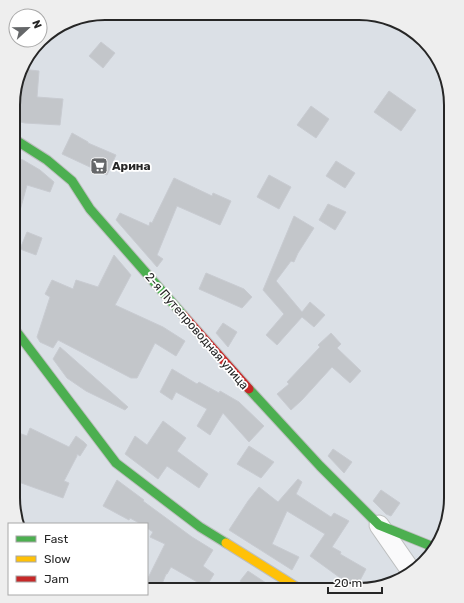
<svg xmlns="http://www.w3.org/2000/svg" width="464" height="603" font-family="Rubik,sans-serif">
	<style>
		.building { fill: #c3c6ca; stroke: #c8cbd1 }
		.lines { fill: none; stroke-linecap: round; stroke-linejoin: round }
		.street-casing { stroke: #bdbfbf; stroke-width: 21 }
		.fast-casing { stroke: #bdbfbf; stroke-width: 11 }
		.slow-casing { stroke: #bdbfbf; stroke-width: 11 }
		.jam-casing { stroke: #bdbfbf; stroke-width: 11 }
		.street { stroke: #fafafb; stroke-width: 19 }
		.fast { stroke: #4caf50; stroke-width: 9 }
		.slow { stroke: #ffc107; stroke-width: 9 }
		.jam { stroke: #c62828; stroke-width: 9 }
		.labels { text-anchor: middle; stroke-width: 3.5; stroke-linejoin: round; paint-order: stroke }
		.poi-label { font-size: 12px; font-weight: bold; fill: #262626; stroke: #fff; text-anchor: start }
		.street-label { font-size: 12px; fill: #262626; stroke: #fff }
		.rim { fill: none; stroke: #262626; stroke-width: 2 }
	</style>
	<rect width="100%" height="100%" fill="#dbe0e6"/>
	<path class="building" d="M101 42 115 53 103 68 89 56Z
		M22 69 39 71 37 97 63 99 60 125 25 123 16 121 21 100 14 99V93Z
		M389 91 416 110 401 131 374 112Z
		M311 106 329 119 316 138 297 125Z
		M72 133 88 142V143L116 155 107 175 62 154Z
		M14 157 23 160 40 170 54 182 50 192 27 185 18 218 14 217Z
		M336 161 355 173 345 188 326 176Z
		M269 175 291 187 279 209 257 197Z
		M174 178 212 196 213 193 231 201 220 225 177 206 157 255 163 259 157 267 116 220 120 213 149 226 150 222 152 223Z
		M328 204 346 212 335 230 319 220Z
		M294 216 314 228 298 253 294 262 291 261 276 281 302 312 310 302 325 315 314 327 302 317 277 345 266 335 284 314 263 290Z
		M27 232 42 238 36 255 20 249Z
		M114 255 131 275 115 305 163 327 185 341 176 356 155 343 137 378H131L58 340 53 348 40 342 37 337 50 297 45 294 52 280 73 289 76 280 98 287Z
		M206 273 244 289 252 297 242 308 199 289Z
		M223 323 237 332 228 347 216 333Z
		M331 333 341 344 337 348 361 371 350 383 332 367 302 400 291 410 277 394 289 384 287 382 320 347 318 345Z
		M60 347 128 407 125 410 86 391 67 378 53 359Z
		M172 369 197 384 199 382 219 393 220 391 239 402 264 426 249 442 223 413 210 435 197 426 207 409 176 392 172 400 160 392Z
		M163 421 186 438 177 451 208 474 199 488 167 466 158 479 125 454 135 436 147 445Z
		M30 428 69 447 76 436 84 442 87 445 80 456 77 454V456L64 481 69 483 63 498 13 480V431L27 436Z
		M249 446 274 462 261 478 237 464Z
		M333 449 352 462 344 473 328 456Z
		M298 479 302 482 296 494 331 517 334 513 349 521 332 547 341 552 340 554 366 569 357 586 339 577 310 556 325 534 287 511 272 544 299 557 292 570 229 530 248 501 259 487 278 502Z
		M117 480 144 500 143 501 192 537 213 550 203 566 214 574 206 587 171 567 167 574H166L160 589H147V580L165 544 150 537 153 532 147 528V524H141L130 518 129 520 103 506Z
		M381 490 400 503 391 516 386 514 373 501Z
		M248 571 266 583 261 590H251L240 581Z"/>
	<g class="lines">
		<g class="street-casing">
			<path id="street" d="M379 525 411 571"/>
		</g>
		<g class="fast-casing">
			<path id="fast" d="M14 139 47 160 72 181 90 209 183 315
				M13 327 116 463 200 527 226 543
				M249 389 320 466 379 525 436 548"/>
		</g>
		<g class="slow-casing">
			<path id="slow" d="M226 543 301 590"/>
		</g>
		<g class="jam-casing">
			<path id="jam" d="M183 315 249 389"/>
		</g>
		<use href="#street" class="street"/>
		<use href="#fast" class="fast"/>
		<use href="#slow" class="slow"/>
		<use href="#jam" class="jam"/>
	</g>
	<defs>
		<g id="supermarket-square" transform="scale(0.9)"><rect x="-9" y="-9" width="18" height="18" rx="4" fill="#656769" stroke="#fff"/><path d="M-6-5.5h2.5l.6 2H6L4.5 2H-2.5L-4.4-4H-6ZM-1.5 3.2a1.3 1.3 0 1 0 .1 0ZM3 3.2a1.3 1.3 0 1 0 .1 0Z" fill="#fff"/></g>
	</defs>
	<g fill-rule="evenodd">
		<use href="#supermarket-square" x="99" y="166"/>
	</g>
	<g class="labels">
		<g class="poi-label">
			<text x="112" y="170">Арина</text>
		</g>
		<g class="street-label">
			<text transform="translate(197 331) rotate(49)" y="4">2-я Путепроводная улица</text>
		</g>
	</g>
	<path d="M0 0H464V603H0ZM105 20H359A85 85 0 0 1 444 105V498A85 85 0 0 1 359 583H105A85 85 0 0 1 20 498V105A85 85 0 0 1 105 20Z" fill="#eee" fill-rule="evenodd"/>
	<path class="rim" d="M105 20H359A85 85 0 0 1 444 105V498A85 85 0 0 1 359 583H105A85 85 0 0 1 20 498V105A85 85 0 0 1 105 20Z"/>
	<rect x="8" y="523" width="140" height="72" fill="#ffffff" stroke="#a8a8a8"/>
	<rect x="16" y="536" width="20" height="6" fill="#4caf50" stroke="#a8a8a8"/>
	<text x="44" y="543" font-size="12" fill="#262626">Fast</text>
	<rect x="16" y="556" width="20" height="6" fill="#ffc107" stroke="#a8a8a8"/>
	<text x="44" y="563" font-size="12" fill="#262626">Slow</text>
	<rect x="16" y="576" width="20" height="6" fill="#c62828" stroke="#a8a8a8"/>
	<text x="44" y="583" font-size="12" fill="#262626">Jam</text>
	<g transform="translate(28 28) rotate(68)"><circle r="19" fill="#ffffff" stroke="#a8a8a8"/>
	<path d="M0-3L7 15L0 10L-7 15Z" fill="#656769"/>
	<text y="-6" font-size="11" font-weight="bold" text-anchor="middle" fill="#262626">N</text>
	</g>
	<path d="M328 587v6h54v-6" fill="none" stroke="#262626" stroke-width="2"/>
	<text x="334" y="587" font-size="12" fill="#262626" stroke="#ffffff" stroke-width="3" paint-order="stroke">20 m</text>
</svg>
